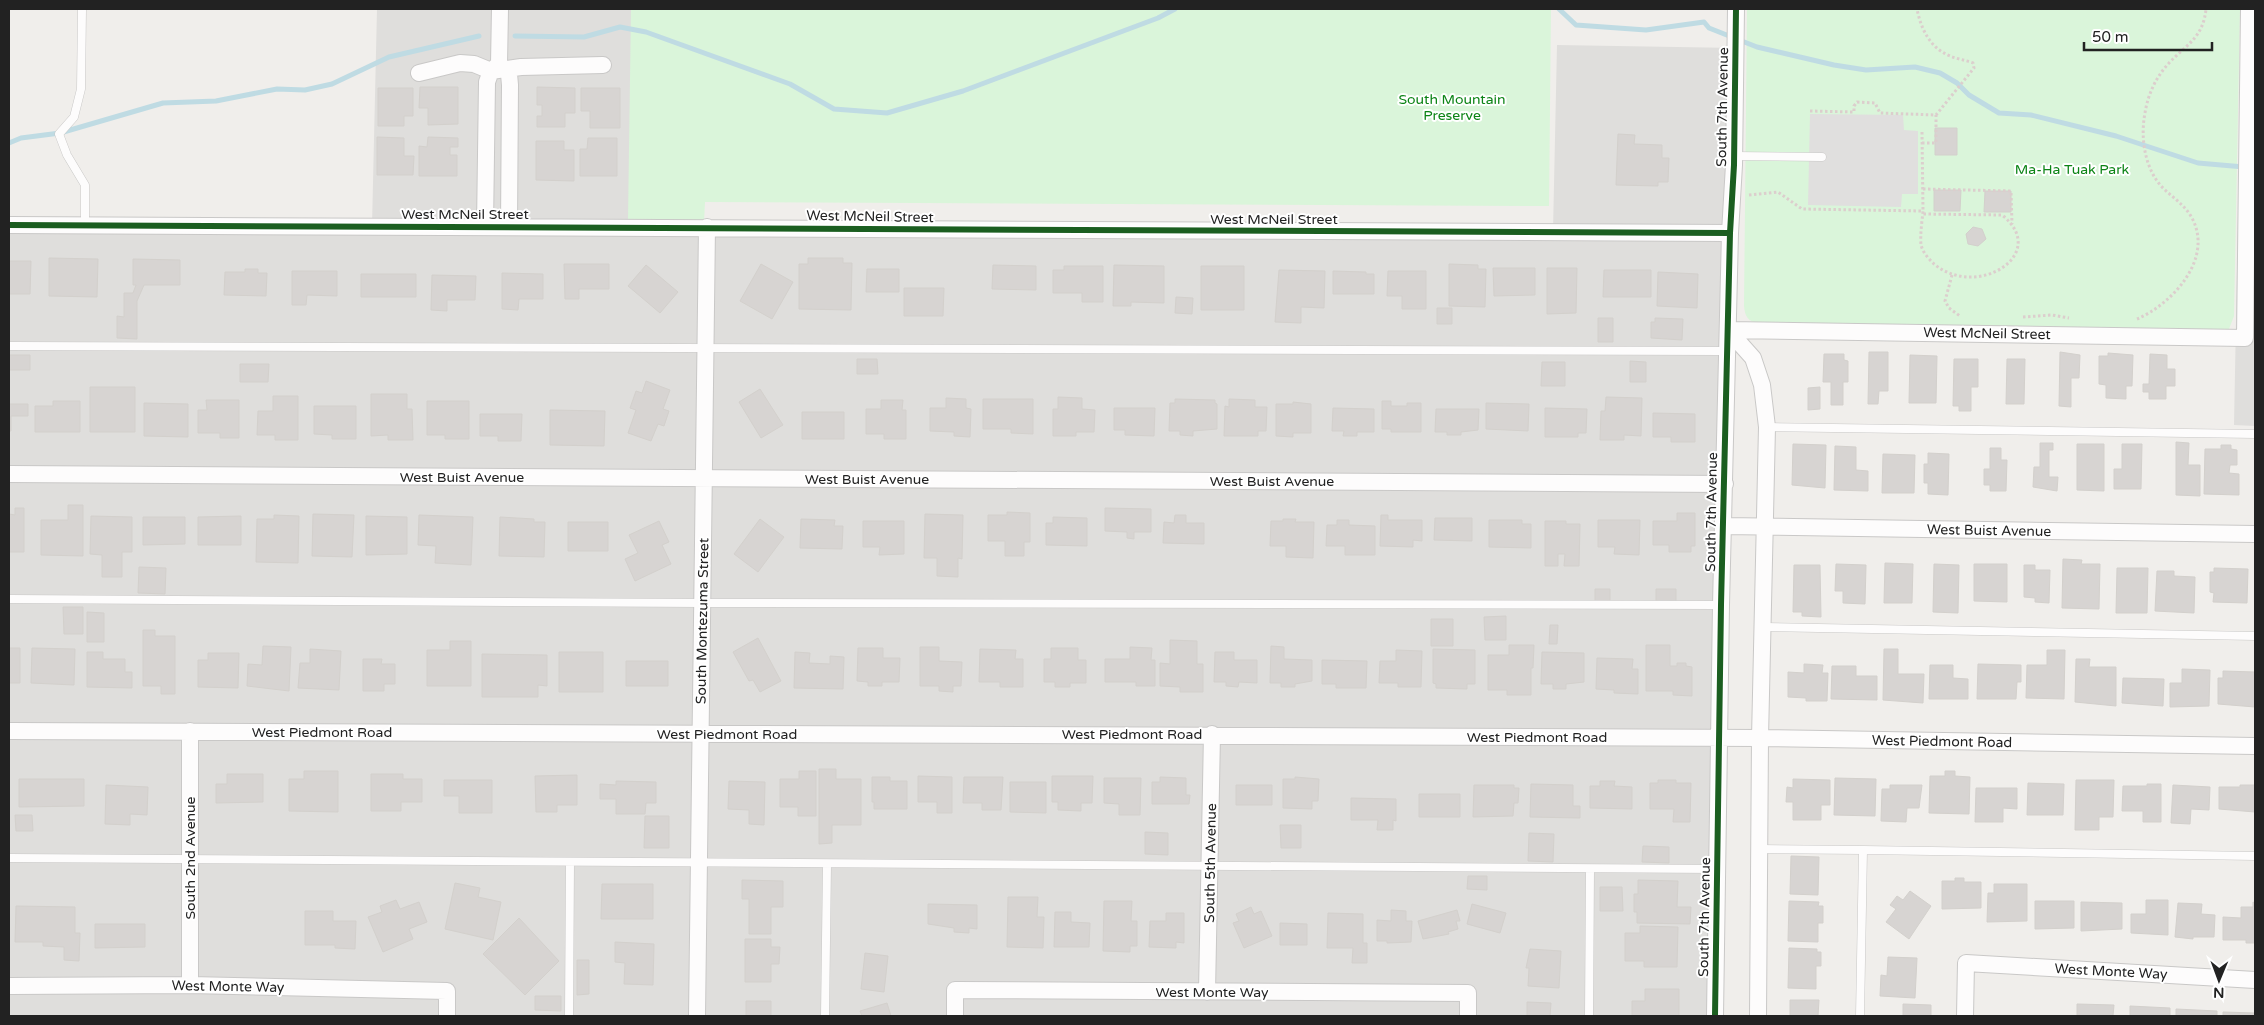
<svg xmlns="http://www.w3.org/2000/svg" width="2264" height="1025" font-family="'Varela Round',sans-serif">
	<style>
		.residential { fill: #dfdedc }
		.park { fill: #daf5da }
		.parking { fill: #e0dfde }
		.lines { fill: none; stroke-linecap: round; stroke-linejoin: round }
		.stream { stroke: #bfdbe3; stroke-width: 5 }
		.building { fill: #d7d4d2; stroke: #d3d0cc }
		.lane-casing { stroke: #c9c8c7; stroke-width: 9 }
		.street-casing { stroke: #c9c8c7; stroke-width: 18 }
		.path { stroke: #dccecd; stroke-width: 3; stroke-dasharray: 2.5 2.5; stroke-linecap: butt }
		.lane { stroke: #fdfcfc; stroke-width: 8 }
		.street { stroke: #fdfcfc; stroke-width: 16 }
		.cycleway-casing { stroke: #fff; stroke-width: 9 }
		.cycleway { stroke: #1b5e20; stroke-width: 6 }
		.labels { text-anchor: middle; stroke-width: 4; stroke-linejoin: round; paint-order: stroke }
		.park-label { font-size: 14px; fill: #0c8416; stroke: #fff }
		.street-label { font-size: 14px; fill: #222; stroke: #fff }
	</style>
	<rect width="100%" height="100%" fill="#f0eeeb"/>
	<path class="residential" d="M377 9H636L634 226 1553 231 1557 45 1737 48 1715 1016H9V225L372 226Z
		M2242 9H2255V426L2234 425Z"/>
	<path class="park" d="M631 9H1551L1549 206 705 202 704 222 628 219Z
		M1747 9H2240L2234 316 2229 329 2221 332 1759 324C1748 321 1745 317 1744 306Z"/>
	<path class="parking" d="M1810 114 1903 115 1904 130 1918 131V194H1902L1901 207 1808 205Z"/>
	<g class="lines">
		<path class="stream" d="M1559 9 1576 25 1646 30 1704 22 1709 28 1757 47 1834 65 1866 70 1915 67 1940 73 1957 83 1969 95 1999 113 2031 115 2116 136 2198 163 2244 167
			M515 36 584 37 620 27 646 32 790 84 834 109 887 113 963 91 1158 18 1175 9
			M9 143 21 138 60 133 163 103 216 101 277 89 305 90 332 84 389 57 479 36"/>
	</g>
	<path class="building" d="M420 87H458V124L428 125V108H419Z
		M537 87 575 88V113H565V127H537V116H542V105H537Z
		M378 88H413V116H404V126H378Z
		M581 88H620V128H590V111H581Z
		M1935 128H1957V155H1935Z
		M1618 134 1635 135 1634 144 1662 145V158H1669L1668 182H1658V186L1616 185Z
		M377 137 404 138V156H414L413 175H377Z
		M428 137 458 138V147H450V155H457V176H419V146L427 147Z
		M588 138H617V176H580V149H587Z
		M536 141H564V150H574V181L536 180Z
		M1934 190H1961L1960 211H1934Z
		M1985 191H2011V212H1984Z
		M1973 227 1982 229 1986 239 1978 246 1968 244 1966 234Z
		M49 258 98 259 97 297 49 296Z
		M808 258H843V263H852L851 310 799 309V264H808Z
		M133 259 180 260V285H144L137 301V339L117 338V316L124 317V293H133L136 285H133Z
		M9 261H31L30 294H9Z
		M564 264H609V289H579V299H565Z
		M761 264 793 282 772 319 740 301Z
		M1449 264 1478 265V269H1486L1485 307 1449 306Z
		M646 265 678 292 660 313 628 286Z
		M993 265 1036 266V290L992 289Z
		M1114 265 1164 266V303L1131 302V306H1113Z
		M1064 266H1103V302H1082V293H1053V270H1064Z
		M1201 266H1244V310H1201Z
		M1493 268H1535V295L1494 296Z
		M1547 268H1577L1576 313 1547 314Z
		M245 269H258V273H267L266 296 224 295 225 272H245Z
		M867 269H899V292H866Z
		M1279 270 1325 271 1324 308 1301 307V323L1275 322Z
		M1604 270H1651V297H1603Z
		M292 271H337V296L307 295 306 305H292Z
		M1333 271 1366 272V274H1374V294H1333Z
		M1388 271H1426V309H1402V296H1387Z
		M1658 272 1698 274 1697 308 1657 306Z
		M502 273 543 274V299H519L518 310 502 309Z
		M361 274H416V297H361Z
		M432 275 476 276 475 300H447V311L431 310Z
		M904 288H944L943 316H904Z
		M1176 297 1193 298 1192 314 1175 313Z
		M1437 308H1452V324H1437Z
		M1598 318H1613V342H1598Z
		M1655 318 1683 319 1682 340 1651 338V322H1655Z
		M1869 352H1888V391H1879L1878 404H1868Z
		M2060 352 2080 355 2079 378H2071V407L2059 406Z
		M2108 353 2133 355 2132 386H2126V399L2106 398V385L2099 384V356H2108Z
		M1824 354H1844V360L1848 361V382H1843V405H1831V382H1823Z
		M2150 354 2167 355V369H2175V386H2166V399H2149V392H2143V384H2149Z
		M9 355H30V370H9Z
		M1910 355 1937 356 1936 403H1909Z
		M857 359H877L878 374H857Z
		M1954 359H1978V387H1971V411H1959V406H1953Z
		M2007 359H2025L2024 404H2006Z
		M1630 361 1646 362V382H1630Z
		M1542 362H1565V386H1541Z
		M240 364H269L268 382H240Z
		M646 381 670 390 663 409 669 411 664 426 658 424 651 441 628 433 636 410 630 408 636 391 642 393Z
		M90 387H135V432H90Z
		M1820 387V409L1808 410V388Z
		M760 389 783 425 761 438 739 402Z
		M371 394H407V409H412L413 440H388V435L371 436Z
		M273 396H298V440H275V435H257L258 411H273Z
		M1058 397 1082 398V409L1095 410 1094 432H1076V436H1053V409H1058Z
		M1606 397 1642 398 1641 436 1624 435V440H1600L1601 411H1605Z
		M946 398 966 399V408L971 409 970 437 954 436V432L930 431V408H946Z
		M983 399H1033V434L1011 433V429H983Z
		M1175 399 1215 400V403L1217 404V429L1193 431V436L1180 435V431H1169L1170 403H1175Z
		M1229 399 1255 400V407H1267L1266 431H1258V436H1224L1225 406 1229 407Z
		M206 400H239V438H220V433H198V410H207Z
		M881 400H903L902 410H906V439H884V434H866V409H881Z
		M53 401H80V432H35V406H53Z
		M427 401H469V439H445V435H427Z
		M1382 401H1391V406H1407V403H1421V432H1391V429H1382Z
		M1293 402 1311 404V433H1293V437L1276 436V404H1293Z
		M144 403 188 404V437L144 436Z
		M1486 403 1529 404 1528 431 1486 429Z
		M9 404H28V416H11V431H9Z
		M314 406H356V439H332V435L314 434Z
		M1114 408H1155L1154 436 1125 435V430H1114Z
		M1333 408 1374 409V432H1357V436H1343L1344 431H1332Z
		M1545 408 1587 409 1586 433H1578V437H1545Z
		M1436 409H1479L1478 430 1461 432V435H1447V432H1435Z
		M550 410 605 411 604 446 550 445Z
		M802 412H844V439H802Z
		M1653 413 1695 414V442H1671V437H1653Z
		M480 414H522L521 441H498V436H480Z
		M2176 442 2189 443 2188 465H2200V496L2176 495Z
		M2040 443H2053V450H2049V477H2058L2057 491 2033 487 2034 467H2040Z
		M1793 444 1826 445 1825 488 1792 485Z
		M2077 444H2104V491L2077 490Z
		M2122 444H2142L2141 489H2114V469H2122Z
		M2221 445H2231V449L2237 450V465H2230L2229 473 2239 474V495L2204 494 2205 449H2221Z
		M1835 446 1856 447V470L1868 471V491L1834 490Z
		M1990 448H2001V460H2007L2006 491H1990V485H1984V469H1990Z
		M1928 453 1949 454 1948 495 1928 494V483H1924V464H1928Z
		M1883 454 1915 455 1914 493H1882Z
		M68 505H83V556L41 555V520H68Z
		M15 508H24V552H9V514L15 515Z
		M1105 508 1151 509V532H1134V539L1127 538V532L1105 531Z
		M1007 512 1030 513V542H1024V556H1005V541H988V515H1007Z
		M1677 513H1695V546H1691V552H1669V545H1653V521H1677Z
		M313 514 354 515 352 557 312 556Z
		M925 514 963 515 962 559 958 558V577L937 576V558H924Z
		M274 515 299 516 298 563 256 562 257 519H274Z
		M419 515 473 517 471 565 435 563 436 546 418 545Z
		M1175 515H1186V523H1204V544L1163 543 1164 522 1174 523Z
		M1381 515H1388V520H1422V541L1413 540V547L1380 546Z
		M91 516 132 517V552H122V577H102V555L90 554Z
		M241 516V545H198V517Z
		M366 516 407 517V554L366 555Z
		M143 517H185V544L143 545Z
		M500 517 534 519V522H545L544 557 499 556Z
		M1053 517 1087 518V546L1046 545V523H1053Z
		M1435 518H1472V541L1434 540Z
		M760 519 784 537 758 572 734 554Z
		M801 519 835 520 834 526H843L842 549 800 548Z
		M1283 519H1296L1295 522H1314L1313 558 1286 557V546H1270L1271 521H1283Z
		M1337 520H1349V525L1375 526V555H1345V546H1326L1327 525H1337Z
		M1489 520H1522V524H1531V548L1489 547Z
		M1598 520H1640L1639 555 1614 554 1615 547H1598Z
		M659 521 669 542 662 545 671 564 635 581 625 559 638 553 629 535Z
		M863 521H904V554L879 555 880 547H863Z
		M1545 521H1566V524H1580L1579 566H1564L1565 554H1558V566H1545Z
		M568 522H608V551H568Z
		M2063 559 2082 560 2081 564H2100L2099 609 2062 608Z
		M1885 563 1913 564 1912 603H1884Z
		M1836 564 1866 565 1865 604 1843 603V591H1835Z
		M1934 564 1959 565 1958 613 1933 612Z
		M1974 564H2007V602L1974 601Z
		M1794 565H1820L1821 617 1802 616V612H1793Z
		M2024 565H2035V570H2050L2049 603 2035 602V598L2024 597Z
		M139 567 166 568 165 594 138 593Z
		M2117 568H2148L2147 613H2116Z
		M2214 568 2248 569 2247 603 2213 602 2214 593 2210 592V572H2214Z
		M2157 571H2174V576L2195 577 2194 613 2155 611Z
		M1595 589H1610V602L1595 603Z
		M1656 589H1676V602H1656Z
		M63 607H83V634H64Z
		M87 612 104 613V642H87Z
		M1506 616V640H1485L1484 617Z
		M1431 619H1453V646H1431Z
		M1550 625H1558L1557 644H1549Z
		M143 630H155V636H175V694H161V686H143Z
		M758 638 781 681 760 692 753 680 749 681 733 652Z
		M1170 640 1197 641V664H1203V692H1180V687L1160 686V663L1170 664Z
		M450 641H471V686H427V650H450Z
		M1509 645H1534L1533 668H1531V695H1507V690H1488V655H1509Z
		M1646 645H1670V666H1677V663H1686V666L1692 667V696L1673 695V691H1646Z
		M263 646 291 647 289 691 247 686 248 664 262 665Z
		M1271 646 1284 647V659L1312 660V681L1295 684V687H1281V683H1270Z
		M920 647H939V661L962 662 961 686H953V692L939 691V686H920Z
		M1130 647 1152 648 1151 660H1155V686H1136V682H1105V659H1130Z
		M9 648H20V683H9Z
		M32 648 75 649 74 685 31 683Z
		M858 648H883V658H900L899 682H882V686H868V682L857 681Z
		M1051 648H1078V660H1086V683H1070V687H1055V682H1044V659H1051Z
		M310 649 341 651 339 690 298 688 300 663H310Z
		M980 649 1016 650 1015 659H1023V687H1000V682H979Z
		M1433 649 1475 650V684H1467V689L1436 688V684L1433 683Z
		M1884 649H1898V674H1924L1923 703 1883 700Z
		M1396 650 1422 651 1421 687H1398V683H1379L1380 661H1396Z
		M2047 650H2065L2064 699 2026 698 2027 665H2047Z
		M87 652H103V659H125V672H132V688L87 687Z
		M559 652H603V692H559Z
		M795 652 810 653 809 663 830 664V656L844 657 843 689 794 688Z
		M1215 652H1234V660H1257V683L1239 682 1238 687 1226 686V682H1214Z
		M1542 652 1584 653V682L1566 684V689H1553V684H1541Z
		M208 653H239L238 688 198 687V660H208Z
		M482 654 547 655V686L538 685V697H482Z
		M1597 658 1633 659 1632 669H1638V694L1614 693V690L1596 689Z
		M363 659H382L381 664H395V684H384V691H363Z
		M2076 659H2090L2089 667H2116V706L2075 702Z
		M1322 660 1367 661 1366 688H1336V684H1322Z
		M626 661H668V686H626Z
		M1804 664 1823 665 1822 673H1828L1827 701H1806V698L1788 697V672L1804 673Z
		M1978 664 2021 665V682H2017L2016 699H1977Z
		M1930 665H1953V678L1968 679V699H1929Z
		M1832 666H1856V676H1877V700L1831 699Z
		M2182 669 2210 670 2209 706 2170 707V683H2182Z
		M2223 671 2255 672V707L2218 704V678H2223Z
		M2123 678 2164 679 2163 706 2122 703Z
		M819 769H836V779H861V825H832V843L819 844Z
		M304 771H338V812L289 811V779H304Z
		M799 771H816V816H798V807H780V779H799Z
		M1945 771H1955V776L1970 777 1969 814 1929 813 1930 776H1945Z
		M227 774H263V802L216 803V784H227Z
		M371 774H403V779H422V802H401V811H371Z
		M577 775V805H557V812H536L535 776Z
		M918 776 952 777V813H937V802H918Z
		M1052 776H1093L1092 803H1081V811L1058 810V802H1052Z
		M872 777H890V781H907V809H874V802H872Z
		M964 777H1003L1001 810H982V803H963Z
		M1160 777 1186 778V795H1190L1189 804H1152V782H1160Z
		M1295 777 1319 779 1318 801H1312V809L1283 808V779H1295Z
		M1104 778H1141L1140 815H1119V804L1104 803Z
		M1835 778 1876 779 1875 816 1834 815Z
		M19 779H84V806L19 807Z
		M1793 779 1830 780V805H1821V820H1793V802H1786L1787 787 1793 788Z
		M444 780H492V813H459V796H444Z
		M1658 780H1676V783H1691L1690 822H1673L1674 809H1650V783H1658Z
		M2076 780H2114L2113 817H2099V830H2075Z
		M616 781 656 782V803H646L645 814H616V799H600V784L616 785Z
		M729 781 765 782 764 825 749 824V810L728 809Z
		M1600 781H1615L1614 786 1632 787V809L1590 808V786H1600Z
		M1010 782H1046V813L1010 812Z
		M2028 783 2064 784 2063 815H2027Z
		M1531 784 1573 785V806H1580V818L1530 817Z
		M2147 784H2161V822H2143V811H2122L2123 786H2147Z
		M106 785 148 787 147 815 130 814V825L105 824Z
		M1236 785H1272V805H1236Z
		M1474 785H1514V788H1519L1518 803H1514L1513 816 1473 817Z
		M1890 785H1922L1919 808H1907L1906 822 1881 821 1882 789H1890Z
		M2173 785 2210 787 2209 810 2191 809 2190 824 2171 823Z
		M2240 785H2255V812L2219 809V787H2240Z
		M1976 788H2017V809L2003 808V822H1975Z
		M1419 794H1460V817H1419Z
		M1351 798 1396 799V821L1393 820V830H1377L1378 820H1351Z
		M15 815H32L33 831H16Z
		M645 816H669V848H644Z
		M1280 825H1301V848H1281Z
		M1145 832 1168 833V855L1145 854Z
		M1529 833 1554 834 1553 862 1528 861Z
		M1643 846 1669 847V863L1642 862Z
		M1791 856 1819 857 1818 895 1790 894Z
		M1468 876H1487V890L1467 889Z
		M1955 878H1964V882H1981V908L1942 909V881H1955Z
		M742 880 783 881V907H771V934H749V899H742Z
		M1638 880 1678 881 1677 907H1691L1690 924 1637 923V912H1634V894H1638Z
		M455 883 480 888 478 897 501 902 493 940 445 929Z
		M602 884H653V919H601Z
		M1994 884H2027V921L1987 922 1988 893H1994Z
		M1600 887H1622L1623 911H1600Z
		M1910 891 1931 906 1909 939 1886 922 1896 909 1890 905 1897 896 1903 900Z
		M1008 897H1038L1037 917H1044L1043 948 1007 947Z
		M396 900 400 909 419 902 427 922 409 929 413 939 383 952 368 917 382 912 380 906Z
		M2146 900H2168V935L2131 933V914H2146Z
		M1104 901H1132L1131 921H1137V946H1130V952L1103 951Z
		M1789 901 1819 902 1818 906H1823V923H1818V942L1788 941Z
		M2035 901H2074V928L2035 929Z
		M2081 902 2122 903V929L2081 931Z
		M2253 902 2255 903V943H2246V940H2223V917L2241 918V907H2253Z
		M2178 903 2202 904 2201 914 2215 915 2214 937H2193V939L2175 937Z
		M928 904 977 905V929L969 928V933L954 932V928L928 924Z
		M1472 904 1506 913 1500 933 1467 924Z
		M16 906 75 907V933H80L79 961 64 960V947L43 946V942H15Z
		M1251 907 1254 914 1261 911 1272 936 1244 948 1233 923 1239 921 1236 914Z
		M1391 910 1406 911V921H1412L1411 942 1387 943V941H1377V920L1391 921Z
		M1457 910 1460 921H1456L1458 929 1448 932 1449 934 1423 939 1418 921Z
		M305 911H333V921H356L355 949 335 948V945H305Z
		M1055 912H1071V922L1090 923 1089 947H1054Z
		M1166 913H1184V943L1176 942V948L1149 947 1150 921H1166Z
		M1328 913 1363 914V943H1367V963H1352L1353 948H1327Z
		M519 918 559 961 525 995 483 954Z
		M1280 923 1307 924V945H1280Z
		M95 924H145V947L95 948Z
		M1640 926 1678 927 1677 967H1644V961H1625V933H1640Z
		M745 939H771V947H780L779 964H771V982H745Z
		M615 942 654 944 653 985 624 984 625 963 615 962Z
		M1789 948 1817 949V952H1821V966H1816V989L1788 988Z
		M1530 949 1561 951 1559 988 1528 986 1529 968H1526Z
		M865 953 888 956 884 992 861 989Z
		M1888 957 1917 958 1915 998 1880 996 1881 975 1887 976Z
		M577 960H589V994L577 995Z
		M1645 989H1679V1016H1632V1001H1645Z
		M535 996H561V1011L535 1010Z
		M1790 1000H1819L1818 1016H1790Z
		M746 1001H771V1016H746Z
		M1527 1002 1551 1003 1550 1016H1527Z
		M887 1003 891 1016H862L860 1011Z
		M1903 1004 1931 1005V1016H1903Z
		M2077 1004 2114 1005 2113 1016H2077Z
		M2130 1006 2170 1008V1016H2130Z
		M2176 1009 2217 1011V1016H2176Z
		M2223 1012 2255 1013V1016H2223Z"/>
	<g class="lines">
		<g class="lane-casing">
			<path id="lane" d="M82 9 81 89 74 117 59 134 67 155 85 185V225
				M1734 156 1822 157
				M9 346 1727 351
				M1767 427 2255 434
				M9 599 703 603 1721 605
				M1763 627 2255 636
				M1759 849 1863 850
				M9 858 1717 869
				M569 1016 570 862
				M825 1016 827 864
				M1589 1016 1590 869
				M1860 1016 1863 850 2255 856"/>
		</g>
		<g class="street-casing">
			<path id="street" d="M500 9 499 64 509 74 510 85 509 226
				M419 73 460 63 474 64 491 71 521 67 603 65
				M9 225 1730 233
				M485 226 487 82 491 71 499 64
				M1728 330 2245 338 2249 9
				M1728 330 1753 358 1762 385 1767 427 1760 738 1758 1016
				M9 474 1725 484
				M1724 526 2255 534
				M9 731 1760 738 2255 746
				M190 985V731
				M9 986 190 985 447 991V1016
				M1207 992 1212 734
				M697 1016 707 227
				M955 1016V990L1468 993V1016
				M1715 1016 1721 605 1730 233 1734 165 1736 9
				M1965 1016 1966 963 2255 980"/>
		</g>
		<path class="path" d="M1810 111 1854 112V106L1857 102 1875 103 1880 113 1936 115 1974 68 1973 63C1965 60 1957 59 1950 56 1930 48 1921 29 1917 9
			M1922 132 1923 211
			M1922 143H1936V115
			M1923 189 2011 191 2012 224
			M1749 195 1778 192 1802 209 1923 211C1922 222 1920 234 1921 245 1923 253 1929 259 1934 264 1977 300 2051 254 2002 215L1923 214
			M1952 275 1945 301 1949 308 1960 316
			M2023 317 2052 315 2069 318
			M2137 319C2172 304 2214 259 2192 218 2185 205 2173 198 2163 188 2145 170 2140 138 2145 113 2148 94 2156 77 2169 63 2187 44 2203 38 2206 9"/>
		<use href="#lane" class="lane"/>
		<use href="#street" class="street"/>
		<g class="cycleway-casing">
			<path id="cycleway" d="M9 225 1730 233
				M1715 1016 1721 605 1730 233 1734 165 1736 9"/>
		</g>
		<use href="#cycleway" class="cycleway"/>
	</g>
	<g class="labels">
		<g class="park-label">
			<text x="1452" y="104">South Mountain<tspan x="1452" dy="16">Preserve</tspan></text>
			<text x="2072" y="174">Ma-Ha Tuak Park</text>
		</g>
		<g class="street-label">
			<text transform="translate(1722 107) rotate(-89)" y="5">South 7th Avenue</text>
			<text x="465" y="219">West McNeil Street</text>
			<text transform="translate(870 216) rotate(1)" y="5">West McNeil Street</text>
			<text x="1274" y="224">West McNeil Street</text>
			<text transform="translate(1987 333) rotate(1)" y="5">West McNeil Street</text>
			<text x="462" y="482">West Buist Avenue</text>
			<text x="867" y="484">West Buist Avenue</text>
			<text x="1272" y="486">West Buist Avenue</text>
			<text transform="translate(1711 512) rotate(-89)" y="5">South 7th Avenue</text>
			<text transform="translate(1989 530) rotate(1)" y="5">West Buist Avenue</text>
			<text transform="translate(702 621) rotate(-89)" y="5">South Montezuma Street</text>
			<text x="322" y="737">West Piedmont Road</text>
			<text x="727" y="739">West Piedmont Road</text>
			<text x="1132" y="739">West Piedmont Road</text>
			<text x="1537" y="742">West Piedmont Road</text>
			<text transform="translate(1942 741) rotate(1)" y="5">West Piedmont Road</text>
			<text transform="translate(190 858) rotate(-90)" y="5">South 2nd Avenue</text>
			<text transform="translate(1210 863) rotate(-89)" y="5">South 5th Avenue</text>
			<text transform="translate(1704 917) rotate(-89)" y="5">South 7th Avenue</text>
			<text transform="translate(2111 971) rotate(3)" y="5">West Monte Way</text>
			<text transform="translate(228 986) rotate(1)" y="5">West Monte Way</text>
			<text x="1212" y="997">West Monte Way</text>
		</g>
	</g>
	<rect width="2264" height="1025" fill="none" stroke="#222222" stroke-width="20"/>
	<g transform="translate(2219 980) rotate(181)" stroke="#ffffff" stroke-width="4" paint-order="stroke">
	<path d="M0-4L9 19L0 12L-9 19Z" fill="#222222"/>
	<text y="-8" font-size="14" font-weight="bold" text-anchor="middle" fill="#222222">N</text>
	</g>
	<path d="M2084 42v8h128v-8" fill="none" stroke="#222222" stroke-width="2.5"/>
	<text x="2092" y="42" font-size="15" fill="#222222" stroke="#ffffff" stroke-width="4" paint-order="stroke">50 m</text>
</svg>
